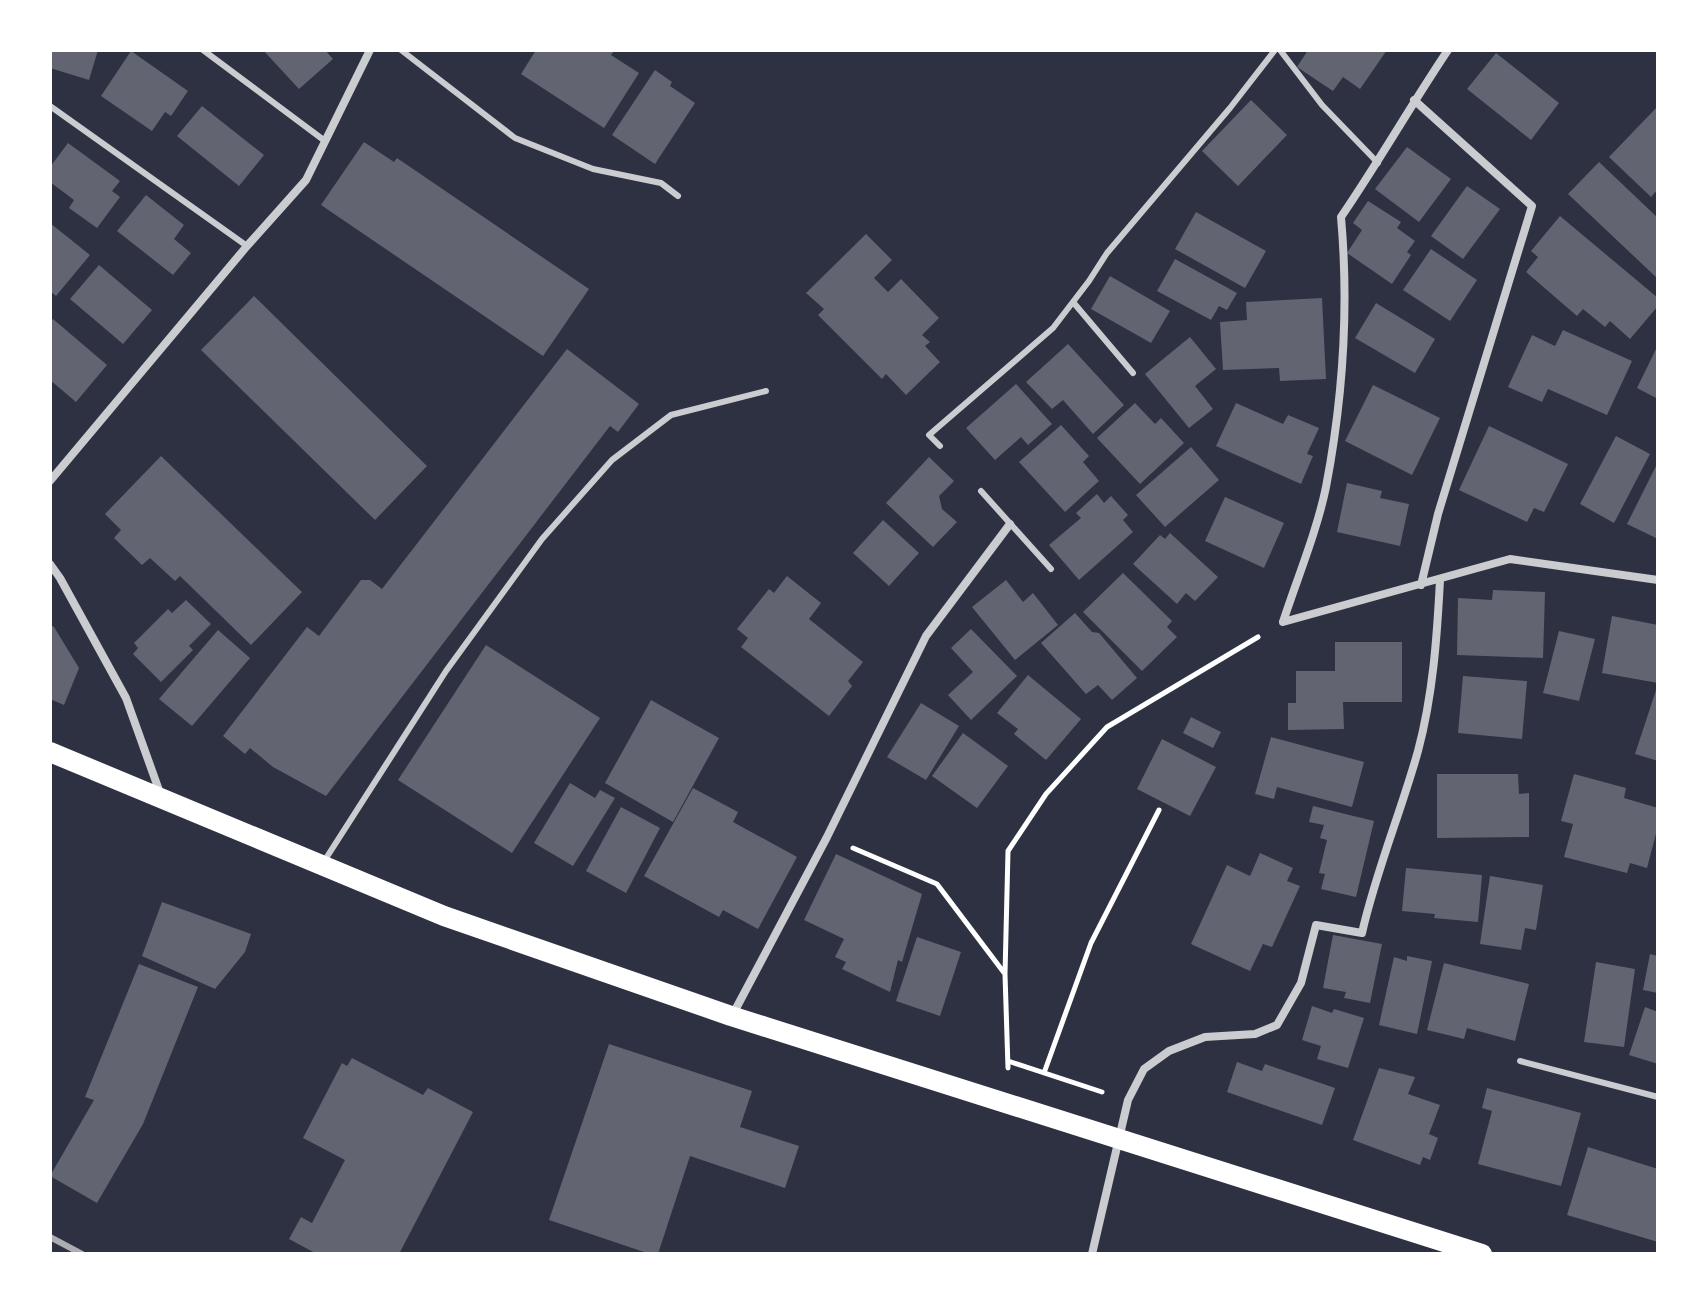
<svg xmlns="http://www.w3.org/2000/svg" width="1708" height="1304" font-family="'Exo 2',sans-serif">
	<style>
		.building { fill: #626471 }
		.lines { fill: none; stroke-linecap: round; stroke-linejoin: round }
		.path { stroke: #fff; stroke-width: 5 }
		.service { stroke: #caccd0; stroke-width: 6 }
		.minor { stroke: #caccd0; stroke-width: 8 }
		.primary { stroke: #fff; stroke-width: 20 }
		.rail { stroke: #abadb3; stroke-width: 6 }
	</style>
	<rect width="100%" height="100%" fill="#2d3142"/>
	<path class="building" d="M50 50H98L89 80 50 68Z
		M263 50H325L333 59 299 89Z
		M536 50H615L611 55 639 73 604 128 521 74Z
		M1308 50H1387L1360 89 1343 77 1333 91 1297 67Z
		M131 51 188 91 171 116 165 112 152 131 101 96Z
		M1496 53 1559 103 1531 140 1467 89Z
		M655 70 672 82 670 86 695 103 655 164 612 135Z
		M1251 100 1287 135 1238 186 1202 151Z
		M202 106 264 155 239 186 177 136Z
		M1658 106V189L1651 197 1609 157Z
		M364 142 394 162 397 158 589 289 543 356 321 205Z
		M68 143 120 181 112 191 120 197 97 228 69 208 74 200 50 182V167Z
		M1407 147 1451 179 1419 222 1375 189Z
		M1599 162 1658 218V279L1568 194Z
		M1467 186 1500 209 1463 259 1431 236Z
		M146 195 184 225 174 239 191 253 173 275 117 231Z
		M1368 201 1401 222 1397 228 1415 241 1407 252 1411 255 1392 284 1347 253 1362 230 1353 223Z
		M1196 212 1266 251 1245 288 1175 249Z
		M1560 216 1658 298V306L1630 339 1610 321 1605 327 1583 309 1577 316 1526 272 1538 257 1531 251Z
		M50 223 90 255 56 296 50 291Z
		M866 234 892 260 874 278 888 292 901 279 939 318 922 335 930 342 925 346 940 362 906 395 886 374 882 379 818 315 824 309 806 293Z
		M1431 249 1477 280 1450 321 1403 290Z
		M1175 259 1237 293 1227 310 1219 306 1211 320 1157 291Z
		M99 265 152 310 123 344 70 299Z
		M1110 276 1170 311 1151 343 1091 309Z
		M254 296 427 466 375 520 201 350Z
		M1322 298 1326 379 1280 381 1279 368 1223 370 1220 322 1247 320 1246 302Z
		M1376 303 1435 339 1415 373 1355 338Z
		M53 319 107 365 76 402 50 380V323Z
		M1563 330 1632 361 1607 415 1548 389 1542 402 1508 387 1532 335 1555 346Z
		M1190 337 1216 369 1195 386 1213 409 1189 428 1145 374Z
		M1068 344 1124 405 1093 434 1063 400 1052 409 1026 382Z
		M1658 345V399L1637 388Z
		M567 349 639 404 618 432 610 426 326 796 273 767 250 748 245 754 223 736 307 627 319 636 361 580H370L382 589Z
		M1016 384 1052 424 1028 445 1021 437 995 460 966 428Z
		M1373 385 1440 418 1412 475 1345 441Z
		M1135 403 1155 424 1161 418 1184 443 1140 484 1097 438Z
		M1236 403 1283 424 1288 415 1319 428 1307 454 1313 456 1301 484 1216 446Z
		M1061 425 1089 456 1083 462 1099 481 1065 512 1019 462Z
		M1489 426 1568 464 1544 512 1534 508 1527 522 1459 490Z
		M1616 436 1650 454 1614 523 1580 504Z
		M1191 447 1219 480 1165 527 1136 495Z
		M161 456 302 592 251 645 180 576 175 581 150 558 142 565 114 538 121 530 105 514Z
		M929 457 954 481 939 496 942 509 957 522 933 547 886 503Z
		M1658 462V539L1627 524Z
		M1347 483 1382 491 1380 498 1409 504 1400 546 1337 532Z
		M1097 494 1104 503 1111 496 1128 515 1123 520 1133 532 1079 580 1049 545 1081 518 1076 513Z
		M1225 497 1284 523 1264 568 1205 541Z
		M883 520 919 553 889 586 853 553Z
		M1170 533 1218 577 1195 601 1186 593 1177 604 1133 564 1160 535 1165 539Z
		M1123 573 1172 621 1167 627 1177 637 1142 671 1083 612Z
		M787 576 821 603 809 619 863 662 848 681 852 686 829 716 741 647 748 638 737 629 769 589 774 593Z
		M1006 580 1023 602 1033 593 1058 625 1015 660 972 607Z
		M1493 590 1545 592 1543 658 1457 655 1458 598 1492 600Z
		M186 600 211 624 189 646 193 650 161 682 133 654 138 648 134 643 168 609 172 613Z
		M1075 613 1092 632 1099 633 1137 678 1112 700 1098 685 1086 694 1041 643Z
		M1612 616 1658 625V683L1602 673Z
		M50 625 54 627 79 668 64 705 50 699Z
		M971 629 1017 676 971 720 948 695 973 672 951 648Z
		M218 630 250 658 192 726 159 699Z
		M1559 631 1595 639 1579 701 1543 693Z
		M1335 642H1402V702H1343L1344 729 1288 730V703H1296V671H1335Z
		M486 645 600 718 512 853 398 780Z
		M1028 675 1081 719 1046 760 1014 734 1018 729 997 713Z
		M1463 676 1527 681 1522 739 1458 733Z
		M1657 687H1658V761L1635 754Z
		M651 700 719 738 673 822 605 783Z
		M921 703 959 726 926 780 887 757Z
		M1191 717 1221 732 1213 748 1183 733Z
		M963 733 1008 766 977 808 932 776Z
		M1271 737 1364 762 1352 807 1277 787 1274 799 1255 794Z
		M1162 739 1216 767 1190 816 1137 789Z
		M1437 774H1518L1519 794 1529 793V837L1437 838Z
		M1574 774 1626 788 1624 798 1658 808V826L1647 868 1630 863 1627 873 1564 857 1573 824 1561 821Z
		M570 783 595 798 600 790 615 798 573 866 534 843Z
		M693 788 738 812 733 822 797 857 758 929 723 910 719 917 644 876Z
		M1313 806 1374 821 1356 897 1321 889 1325 874 1319 873 1327 840 1320 838 1324 825 1309 822Z
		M621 807 660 828 626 893 586 871Z
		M1260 853 1293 868 1287 881 1300 886 1272 947 1263 944 1250 971 1191 944 1227 865 1250 876Z
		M836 854 922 894 902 962 898 960 890 992 842 969 846 962 835 957 844 939 804 920Z
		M1406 868 1482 875 1478 922 1434 918 1435 914 1402 911Z
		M1490 876 1543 885 1536 930 1525 928 1521 950 1480 944Z
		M162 902 251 934 245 952 215 989 142 956Z
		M1333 935 1382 944 1370 1003 1344 998 1346 992 1323 988Z
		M917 937 961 952 940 1016 896 1001Z
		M1650 954 1658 956V993L1643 990Z
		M1407 956 1432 961 1417 1034 1379 1025 1394 957 1407 961Z
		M1596 962 1635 969 1624 1047 1584 1042Z
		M1444 963 1529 984 1515 1041 1467 1028 1464 1039 1427 1030Z
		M139 964 198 987 143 1124 97 1203 50 1176 94 1100 85 1097Z
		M1312 1006 1332 1013 1334 1009 1364 1018 1348 1068 1317 1059 1321 1046 1302 1040Z
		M1645 1007 1658 1012V1064L1629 1055Z
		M609 1044 752 1091 740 1127 799 1146 785 1188 690 1156 658 1254H650L549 1220Z
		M352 1058 423 1095 428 1088 473 1112 399 1254H317L289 1239 301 1217 312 1223 345 1160 303 1138 342 1063 347 1066Z
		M1237 1062 1262 1071 1265 1064 1335 1088 1322 1125 1227 1092Z
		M1379 1068 1415 1077 1408 1094 1440 1105 1429 1134 1438 1138 1430 1160 1423 1157 1420 1165 1353 1140Z
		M1487 1088 1581 1113 1561 1186 1478 1164 1492 1111 1482 1108Z
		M1588 1147 1658 1169V1242L1567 1215Z"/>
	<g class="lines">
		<path class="path" d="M853 848 937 884 1005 974 1008 1068
			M1005 974 1008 851 1046 794 1107 727 1258 637
			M1008 1061 1102 1092
			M1044 1073 1091 943 1159 810"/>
		<path class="service" d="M203 50 325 141
			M401 50 515 138 593 169 661 183 678 196
			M1280 50 1322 105 1378 163
			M50 106 247 246
			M1073 302 1133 373
			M940 446 929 435 1053 328 1089 281 1107 253 1230 108 1275 50
			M981 491 1051 569
			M323 863 446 671 542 539 612 460 671 415 766 391
			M1520 1061 1658 1097"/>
		<path class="minor" d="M1414 100 1532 206 1438 514 1421 585
			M50 481 247 246 306 180 370 50
			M50 564 60 578 126 698 160 793
			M1283 622C1297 579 1317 531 1326 487 1343 398 1349 307 1341 217 1378 163 1411 105 1448 50
			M1283 622 1510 559 1658 580
			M732 1016 827 837 926 636 1010 524
			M1092 1254 1128 1100 1144 1069 1169 1051 1205 1037 1255 1034 1277 1025 1301 983 1316 925 1362 933C1376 871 1401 812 1418 751 1433 695 1437 637 1440 580"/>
		<path class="primary" d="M50 752 444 916 731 1016 1482 1254"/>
		<path class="rail" d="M50 1237 82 1254"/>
	</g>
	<rect width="1708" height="1304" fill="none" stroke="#ffffff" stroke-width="104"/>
</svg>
